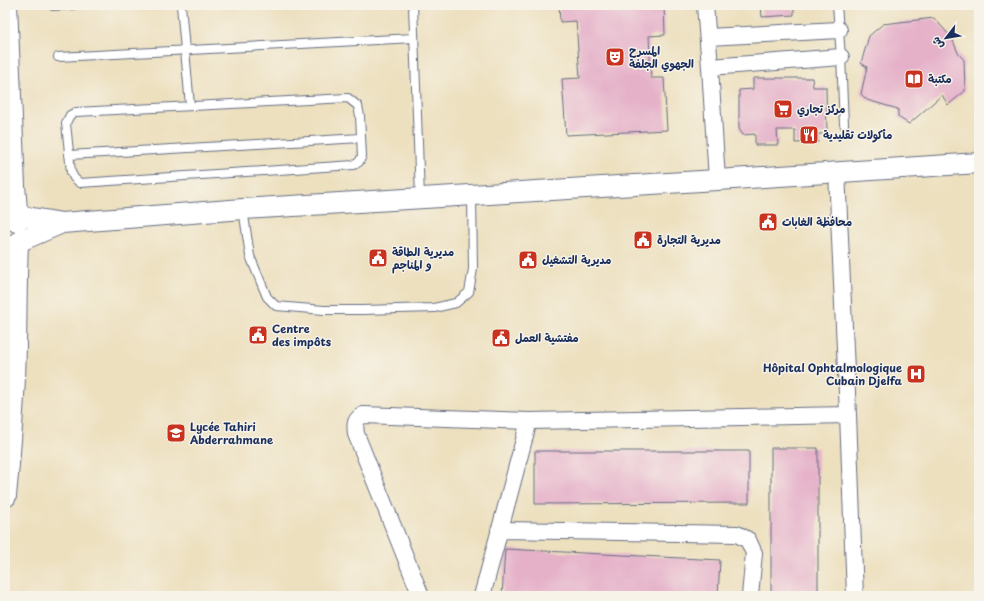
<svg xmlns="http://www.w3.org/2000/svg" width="984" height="601" font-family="'Playpen Sans','Playpen Sans Arabic',sans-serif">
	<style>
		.building { fill: #e5b1c9 }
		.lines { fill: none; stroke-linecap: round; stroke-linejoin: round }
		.service-casing { stroke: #646d80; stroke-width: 10 }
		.minor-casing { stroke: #646d80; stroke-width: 18 }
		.tertiary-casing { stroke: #646d80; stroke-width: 22 }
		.secondary-casing { stroke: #646d80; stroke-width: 24 }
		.service { stroke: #fff; stroke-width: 8 }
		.minor { stroke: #fff; stroke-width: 16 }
		.tertiary { stroke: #fff; stroke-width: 20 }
		.secondary { stroke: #fff; stroke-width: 22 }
		.labels { text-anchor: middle; stroke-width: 3; stroke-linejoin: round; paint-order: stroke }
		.poi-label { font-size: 11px; font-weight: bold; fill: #1b2f5e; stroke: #f7f3e8; text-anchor: start }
	</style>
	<rect width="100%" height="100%" fill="#f7f3e8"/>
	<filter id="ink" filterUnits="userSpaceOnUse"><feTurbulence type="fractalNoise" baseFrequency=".025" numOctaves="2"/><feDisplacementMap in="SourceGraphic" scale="8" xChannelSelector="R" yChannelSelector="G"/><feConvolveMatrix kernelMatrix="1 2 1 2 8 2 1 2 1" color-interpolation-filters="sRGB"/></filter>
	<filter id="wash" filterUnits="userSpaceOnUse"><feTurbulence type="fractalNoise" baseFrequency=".012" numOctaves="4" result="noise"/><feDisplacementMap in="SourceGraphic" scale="16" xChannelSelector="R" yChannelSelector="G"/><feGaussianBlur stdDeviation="0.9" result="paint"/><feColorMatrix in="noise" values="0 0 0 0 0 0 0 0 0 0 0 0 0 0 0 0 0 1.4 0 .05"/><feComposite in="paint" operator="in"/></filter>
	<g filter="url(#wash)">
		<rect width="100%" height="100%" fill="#ede0bf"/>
		<g id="blocks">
			<path class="building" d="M559 5H664L665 35 649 36 651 78H664L667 130 566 135 562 79 580 78 576 21 560 22Z
				M761 5H794V15L762 17Z
				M934 18 952 38 958 53 964 60 965 91 948 105 942 95 909 124 898 117V109L867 100 861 94 867 67 861 63 869 36 883 24Z
				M753 78H812L813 87H826L827 134H818V142L795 143V130H777L778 145H755V134L743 135 739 129V90L753 89Z
				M771 448H818V596H771Z
				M535 451H749V503L535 504Z
				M505 549 720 560 718 596H502Z"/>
		</g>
	</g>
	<g filter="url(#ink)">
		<use href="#blocks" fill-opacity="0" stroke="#646d80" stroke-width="1"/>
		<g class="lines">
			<g class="service-casing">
				<path id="service" d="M181 5 190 106
					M413 5 420 198
					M837 5 841 57 844 124
					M53 6 73 5
					M58 57 414 38
					M348 98 358 106 360 116 362 156 359 162 354 165 80 183 74 178 71 172 66 123 70 115 76 112Z
					M69 155 361 138
					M243 209 250 256 267 297 276 306 324 310H363L434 308 456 303 469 292 473 269 472 195"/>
			</g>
			<g class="minor-casing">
				<path id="minor" d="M705 5 710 67 717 180
					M708 37 839 30
					M710 67 841 57
					M837 172 848 415 855 596
					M499 530 737 534 748 540 754 553 750 596
					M421 596 356 434C355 425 354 420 363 415L529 421 848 415
					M482 596 529 421"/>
			</g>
			<g class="tertiary-casing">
				<path id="tertiary" d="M7 212 27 217 62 223 243 209 717 180 979 163
					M18 242 62 223"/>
			</g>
			<g class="secondary-casing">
				<path id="secondary" d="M6 5 14 186 17 221
					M5 496C9 457 12 417 14 378 16 333 15 289 17 244"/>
			</g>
			<use href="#service" class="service"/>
			<use href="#minor" class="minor"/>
			<use href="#tertiary" class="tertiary"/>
			<use href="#secondary" class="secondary"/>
		</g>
	</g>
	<defs>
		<g id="theatre-square" transform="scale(1)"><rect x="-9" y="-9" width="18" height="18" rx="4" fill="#c8321e" stroke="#f7f3e8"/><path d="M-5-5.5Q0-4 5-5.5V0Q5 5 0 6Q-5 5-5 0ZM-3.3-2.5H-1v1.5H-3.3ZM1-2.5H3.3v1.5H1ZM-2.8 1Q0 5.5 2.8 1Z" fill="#fff"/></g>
		<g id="library-square" transform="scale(1)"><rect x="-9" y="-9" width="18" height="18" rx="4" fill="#c8321e" stroke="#f7f3e8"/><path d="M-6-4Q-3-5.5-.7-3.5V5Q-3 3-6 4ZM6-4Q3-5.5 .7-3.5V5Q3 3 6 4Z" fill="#fff"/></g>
		<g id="supermarket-square" transform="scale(1)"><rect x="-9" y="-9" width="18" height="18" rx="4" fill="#c8321e" stroke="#f7f3e8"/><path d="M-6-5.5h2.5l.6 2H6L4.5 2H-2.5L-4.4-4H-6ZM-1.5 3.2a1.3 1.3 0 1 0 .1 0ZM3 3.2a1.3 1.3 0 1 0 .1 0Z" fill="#fff"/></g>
		<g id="restaurant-square" transform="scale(1)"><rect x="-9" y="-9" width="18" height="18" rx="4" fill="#c8321e" stroke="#f7f3e8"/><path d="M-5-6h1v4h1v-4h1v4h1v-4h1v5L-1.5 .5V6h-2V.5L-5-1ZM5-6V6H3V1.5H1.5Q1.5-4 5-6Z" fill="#fff"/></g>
		<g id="civic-square" transform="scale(1)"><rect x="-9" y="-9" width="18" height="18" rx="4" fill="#c8321e" stroke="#f7f3e8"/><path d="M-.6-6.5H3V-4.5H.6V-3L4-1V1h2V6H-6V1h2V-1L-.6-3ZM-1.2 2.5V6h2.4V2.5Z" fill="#fff"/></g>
		<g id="hospital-square" transform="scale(1)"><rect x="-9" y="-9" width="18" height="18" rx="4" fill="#c8321e" stroke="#f7f3e8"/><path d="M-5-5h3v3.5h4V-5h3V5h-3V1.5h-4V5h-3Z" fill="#fff"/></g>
		<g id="school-square" transform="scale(1)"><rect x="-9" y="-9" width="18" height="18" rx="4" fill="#c8321e" stroke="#f7f3e8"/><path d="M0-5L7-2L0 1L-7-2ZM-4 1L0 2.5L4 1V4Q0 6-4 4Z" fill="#fff"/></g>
	</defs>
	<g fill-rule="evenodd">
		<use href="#theatre-square" x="615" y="57"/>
		<use href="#library-square" x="914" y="79"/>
		<use href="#supermarket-square" x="783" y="109"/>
		<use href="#restaurant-square" x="809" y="135"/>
		<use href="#civic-square" x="768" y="222"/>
		<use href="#civic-square" x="643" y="240"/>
		<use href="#civic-square" x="378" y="258"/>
		<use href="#civic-square" x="528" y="260"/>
		<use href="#civic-square" x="258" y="335"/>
		<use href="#civic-square" x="501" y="338"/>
		<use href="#hospital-square" x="916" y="374"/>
		<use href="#school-square" x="176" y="433"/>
	</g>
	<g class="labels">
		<g class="poi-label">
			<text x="629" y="55">المسرح<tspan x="629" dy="13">الجهوي الجلفة</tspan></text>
			<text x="928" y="83">مكتبة</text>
			<text x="797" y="113">مركز تجاري</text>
			<text x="823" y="139">مأكولات تقليدية</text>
			<text x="782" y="226">محافظة الغابات</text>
			<text x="657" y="244">مديرية التجارة</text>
			<text x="392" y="256">مديرية الطاقة<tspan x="392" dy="13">و المناجم</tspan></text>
			<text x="542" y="264">مديرية التشغيل</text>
			<text x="272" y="333">Centre<tspan x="272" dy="13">des impôts</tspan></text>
			<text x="515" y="342">مفتشية العمل</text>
			<text x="902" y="372" text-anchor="end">Hôpital Ophtalmologique<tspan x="902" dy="13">Cubain Djelfa</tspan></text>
			<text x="190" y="431">Lycée Tahiri<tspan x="190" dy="13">Abderrahmane</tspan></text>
		</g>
	</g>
	<rect width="984" height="601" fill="none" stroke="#f7f3e8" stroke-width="20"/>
	<g transform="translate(946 38) rotate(239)" stroke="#f7f3e8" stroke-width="3" paint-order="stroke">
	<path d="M0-3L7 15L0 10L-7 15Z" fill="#1b2f5e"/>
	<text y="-6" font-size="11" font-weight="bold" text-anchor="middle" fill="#1b2f5e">ش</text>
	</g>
</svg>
